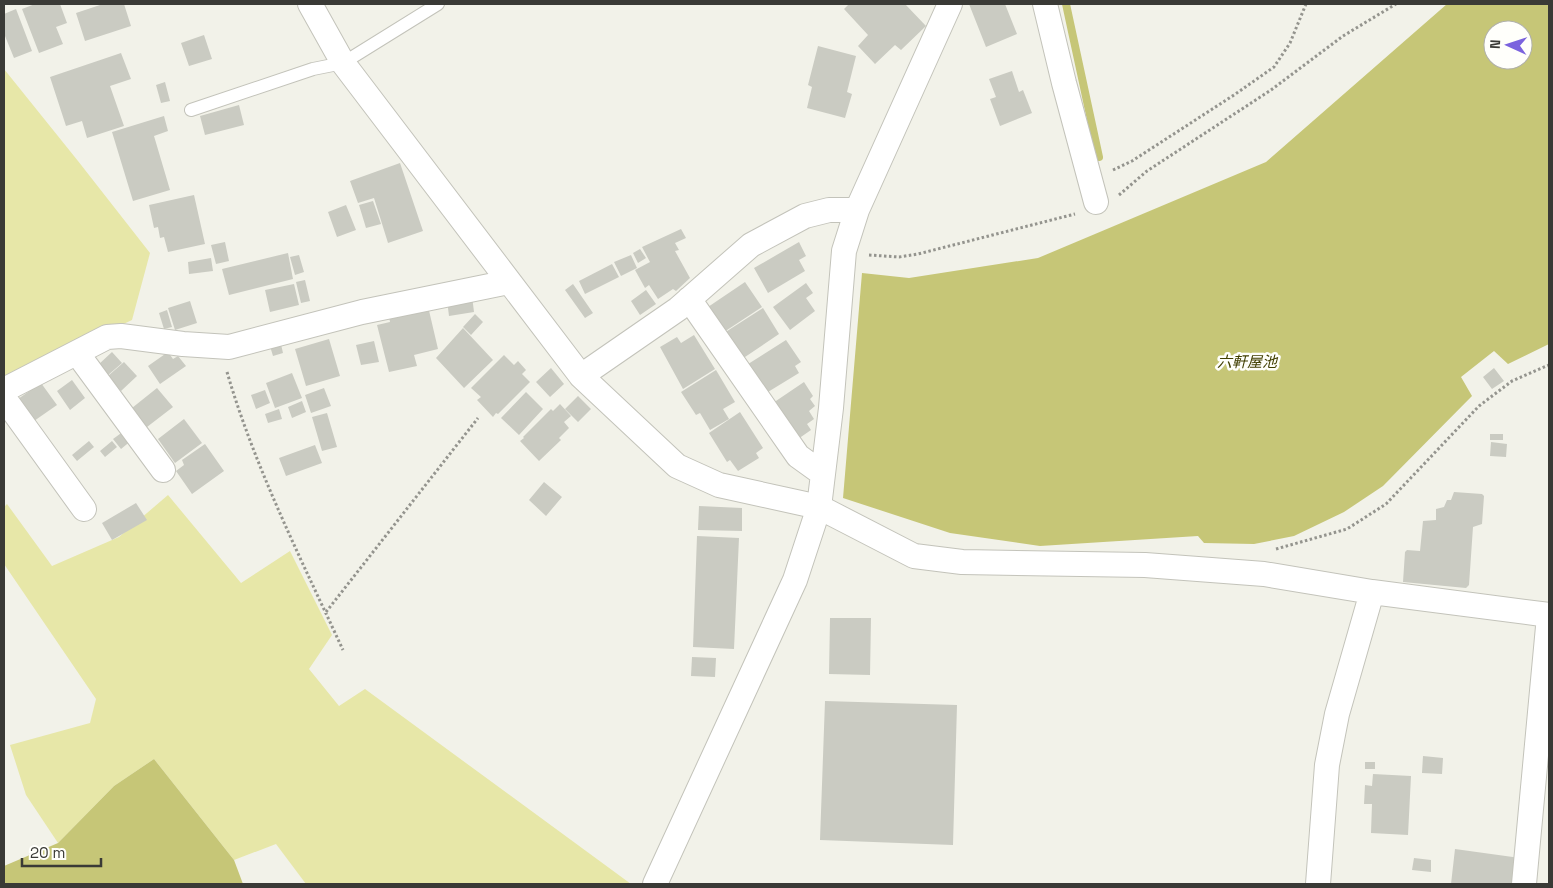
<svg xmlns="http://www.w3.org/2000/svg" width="1553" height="888" font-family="'Space Grotesk','Noto Sans JP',sans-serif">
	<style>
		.green { fill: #e7e7a8 }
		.water { fill: #c6c677; fill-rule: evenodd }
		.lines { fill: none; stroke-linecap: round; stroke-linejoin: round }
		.stream { stroke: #c6c677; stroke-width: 8 }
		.building { fill: #cacbc2 }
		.lane-casing { stroke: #c3c3ba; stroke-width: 14 }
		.street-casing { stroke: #c3c3ba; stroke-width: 26 }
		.path { stroke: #94948e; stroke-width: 3; stroke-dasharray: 2.5 2.5; stroke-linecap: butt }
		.lane { stroke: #fff; stroke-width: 12 }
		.street { stroke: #fff; stroke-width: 24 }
		.labels { text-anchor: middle; stroke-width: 5; stroke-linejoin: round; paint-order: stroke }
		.water-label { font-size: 15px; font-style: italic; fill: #403e00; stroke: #fffffb }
	</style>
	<rect width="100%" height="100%" fill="#f2f2e9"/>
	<path class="green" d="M4 69 78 161 150 253 132 320 4 380Z
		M168 495 241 583 290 551 332 635 309 669 339 706 365 689 631 884H306L276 844 234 860 154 759 114 786 58 843 26 795 10 745 90 723 96 699 4 564V507L7 504 52 566 119 537Z"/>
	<path class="water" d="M1447 4H1549V344L1508 364 1494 351 1461 377 1472 396 1383 486 1344 512 1294 536 1254 544 1204 543 1198 536 1040 546 950 533 843 498 862 273 909 278 1038 258 1266 162ZM1493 30H1523V60H1493Z
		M154 759 234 860 243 884H4V866L58 843 114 786Z"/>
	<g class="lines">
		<path class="stream" d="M1066 4 1099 157"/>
	</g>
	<path class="building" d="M35 4H60L67 23 56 27 63 44 39 53 22 9Z
		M103 4H124L131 26 85 41 76 13Z
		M849 4H905L926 26 901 50 895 45 875 64 858 46 868 35 844 9Z
		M969 4H1005L1017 34 986 47Z
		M16 9 32 51 14 58 5 36 4 37V14Z
		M204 35 212 59 189 66 181 43Z
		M818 46 856 56 847 92 852 94 845 118 807 108 812 87 808 85Z
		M121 53 131 79 110 86 124 126 87 138 82 121 66 126 50 77Z
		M1012 71 1019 92 1023 90 1032 113 1000 126 990 99 996 97 989 79Z
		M165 82 170 101 161 103 156 85Z
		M239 105 244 125 205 135 200 116Z
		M164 116 168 131 154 136 170 190 133 201 112 132Z
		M400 163 423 231 388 243 374 198 358 203 350 181Z
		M194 195 205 244 168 252 164 237 160 238 158 227 154 228 149 205Z
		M373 201 381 224 366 228 359 205Z
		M346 205 356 230 337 237 328 212Z
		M681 229 686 238 675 243 679 250 675 251 690 278 676 291 673 289 658 299 649 285 645 288 635 270 650 262 642 247Z
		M225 242 229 261 216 264 211 245Z
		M799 242 806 256 799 260 805 271 768 293 754 268Z
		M640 249 646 258 638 263 633 253Z
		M288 253 293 279 229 295 222 269Z
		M299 255 304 272 295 275 290 257Z
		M631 255 637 268 621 276 614 262Z
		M211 258 213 271 189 274 188 262Z
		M612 264 619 277 585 294 579 281Z
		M305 280 310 301 301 303 296 282Z
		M745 282 762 307 724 332 708 307Z
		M806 283 813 293 806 298 815 311 790 330 773 307Z
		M294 284 299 305 270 312 265 290Z
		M573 284 593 313 585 318 565 290Z
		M646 290 656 304 640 315 631 301Z
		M472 296 474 312 449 316 447 300Z
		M190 301 197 323 175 330 168 308Z
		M427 302 438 349 414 355 417 366 389 372 377 325 390 322 388 311Z
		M763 308 779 334 742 359 724 333Z
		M167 310 172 327 164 329 159 313Z
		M475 314 483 322 471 335 463 327Z
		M463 328 493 360 464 388 436 358Z
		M694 335 715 369 683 389 660 347 677 337 681 343Z
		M329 339 340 376 306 386 295 349Z
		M280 340 283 353 273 356 269 343Z
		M786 340 801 362 795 366 799 373 763 395 745 366Z
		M374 341 379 362 361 365 356 345Z
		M112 352 122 363 107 376 98 365Z
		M168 352 173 359 178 356 186 366 160 384 148 366Z
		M504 355 514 365 518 361 526 370 522 374 530 382 498 414 496 413 493 417 477 400 481 397 471 388Z
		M124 362 137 376 121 391 108 376Z
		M551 368 564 384 550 397 536 382Z
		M1494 368 1504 381 1492 389 1483 377Z
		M716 370 735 402 723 409 729 419 710 430 700 413 696 415 681 392Z
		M292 373 302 398 275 408 266 383Z
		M72 380 85 398 70 410 57 391Z
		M804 382 813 396 810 399 815 406 809 411 814 419 807 424 811 430 798 439 773 403Z
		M41 383 57 405 34 421 18 399Z
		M157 388 173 407 147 427 132 408Z
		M324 388 331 406 311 413 305 395Z
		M265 390 270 403 256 409 251 395Z
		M526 392 543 409 519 435 501 418Z
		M578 396 591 409 578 422 565 409Z
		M302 401 306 412 292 418 288 407Z
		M560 404 571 416 564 422 569 428 559 438 561 440 539 461 520 441 524 438 523 437 551 409 553 411Z
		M279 409 282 419 268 423 265 414Z
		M740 412 763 448 756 453 759 458 738 471 730 460 727 462 709 433Z
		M327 413 337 447 322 451 312 417Z
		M184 419 202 443 175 463 158 439Z
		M124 431 132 440 121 449 113 439Z
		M1490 434H1503V440H1490Z
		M89 441 94 447 77 461 72 455Z
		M112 441 117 447 105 457 100 451Z
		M1491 442 1507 444 1506 457 1490 456Z
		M205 444 224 471 192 494 176 471 184 465 182 460Z
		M315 445 322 463 286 476 279 458Z
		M544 482 562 497 546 516 529 500Z
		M1454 492 1482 494 1484 496 1482 524 1473 527 1469 585 1466 588 1403 582 1405 552 1407 550 1420 551 1423 521 1436 520V509L1444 507 1447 500H1451Z
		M136 503 147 520 112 540 102 523Z
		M699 506 742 508V531L698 530Z
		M697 536 739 538 734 649 693 647Z
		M830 618H871L870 675 829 674Z
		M692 657 716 658 715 677 691 676Z
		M825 701 957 705 953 845 820 840Z
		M1423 756 1443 758 1442 774 1422 773Z
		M1365 762H1375V769H1365Z
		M1373 774 1411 776 1408 835 1371 833 1372 804H1364L1365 785 1372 786Z
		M1455 849 1520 858 1516 884H1451Z
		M1414 858 1431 860V872L1412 870Z"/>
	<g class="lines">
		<g class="lane-casing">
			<path id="lane" d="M191 110 313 69 343 63 438 4"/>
		</g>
		<g class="street-casing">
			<path id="street" d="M310 4 343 63 581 376 677 466 719 485 819 507 914 556 962 562 1145 565 1264 574 1372 592 1549 615
				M1045 4 1064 83 1096 202
				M689 299 798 456 823 474
				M77 353 163 470
				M581 376 678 309 751 245 805 216 829 210H857
				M4 390 107 337 121 336 183 344 229 347 362 312 509 282
				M4 398 84 509
				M655 884 795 580 819 507 831 408 844 251 857 210 950 4
				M1318 884 1327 765 1337 714 1372 592
				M1524 884 1549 616"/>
		</g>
		<path class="path" d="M1113 170 1132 161 1234 95 1274 67 1290 43 1306 4
			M1119 195 1147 171 1271 90 1343 36 1396 4
			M869 255 899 257 918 254 1075 214
			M227 372C255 468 301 559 343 650
			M1276 549 1347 529 1386 504 1479 406 1512 381 1549 365
			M326 612 478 418"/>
		<use href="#lane" class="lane"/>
		<use href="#street" class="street"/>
	</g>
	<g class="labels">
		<g class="water-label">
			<text x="1247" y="367">六軒屋池</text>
		</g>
	</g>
	<rect width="1553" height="888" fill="none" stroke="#3a3a36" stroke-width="10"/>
	<g transform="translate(1508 45) rotate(273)"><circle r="24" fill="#fffffb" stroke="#b0b0ac"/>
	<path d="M0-4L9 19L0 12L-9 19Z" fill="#7b63de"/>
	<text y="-8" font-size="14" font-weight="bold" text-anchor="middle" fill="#3a3a36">N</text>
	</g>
	<path d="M22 858v8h79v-8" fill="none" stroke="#3a3a36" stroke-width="2.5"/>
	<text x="30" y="858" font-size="15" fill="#3a3a36" stroke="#fffffb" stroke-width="4" paint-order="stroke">20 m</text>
</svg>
